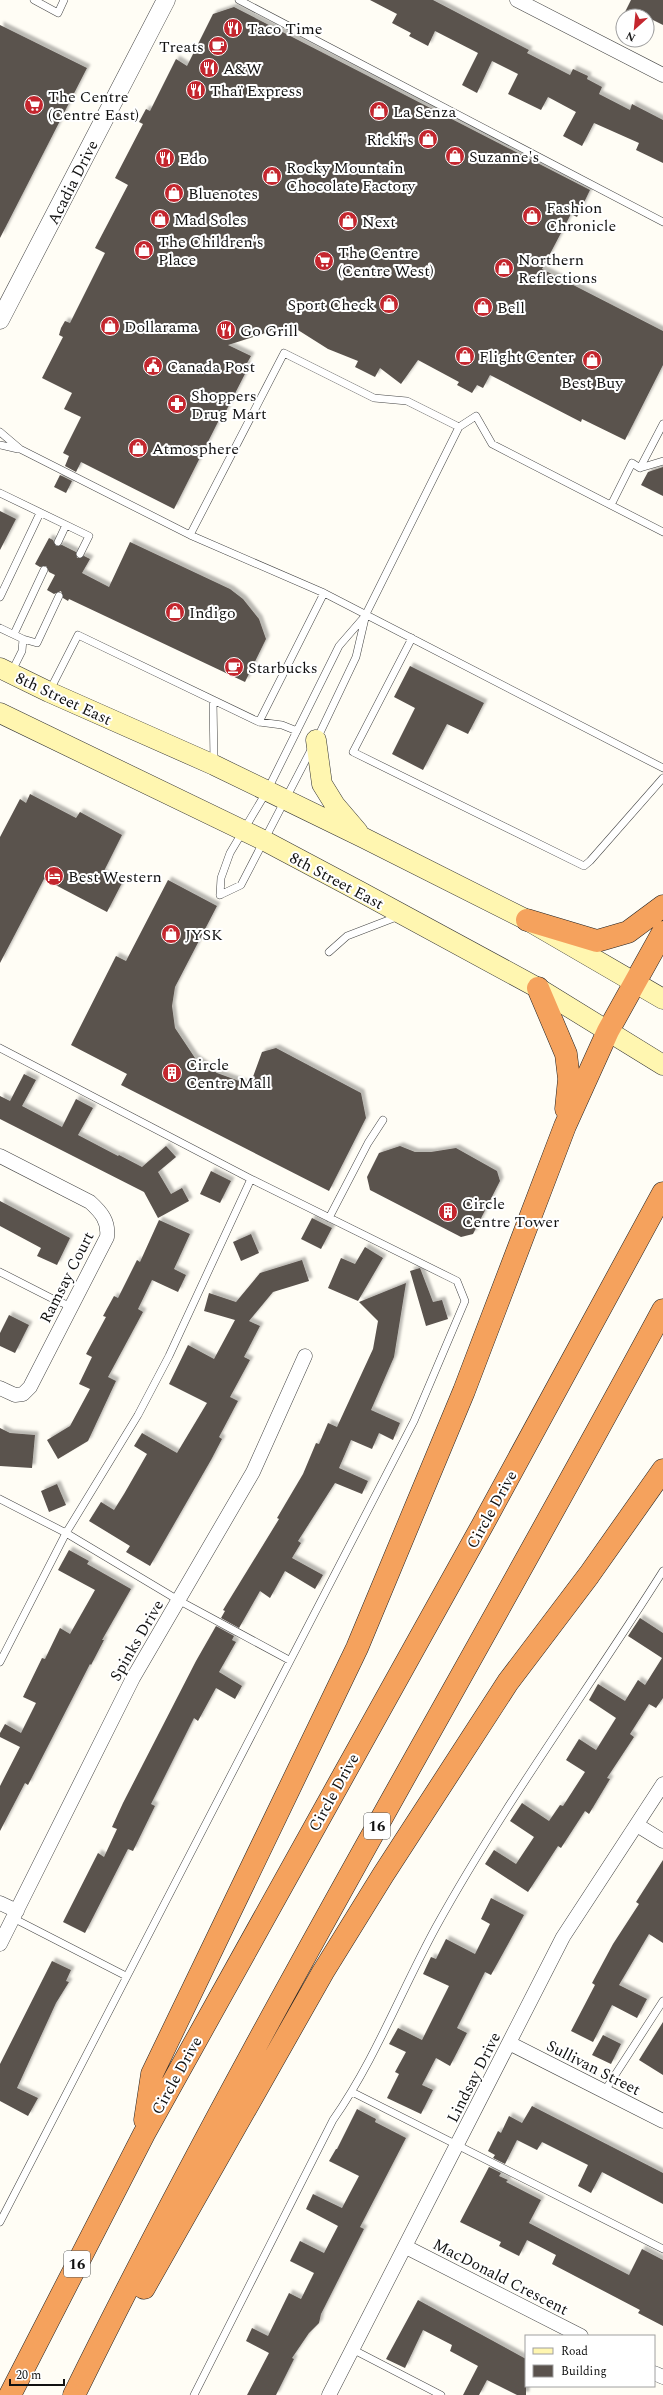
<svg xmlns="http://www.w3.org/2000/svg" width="663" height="2395" font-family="Spectral,serif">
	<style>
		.building { fill: #5a524d; filter: url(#shadow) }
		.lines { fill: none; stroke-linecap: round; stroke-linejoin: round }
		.service-casing { stroke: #444; stroke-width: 8 }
		.minor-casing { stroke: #444; stroke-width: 15 }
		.tertiary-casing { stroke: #444; stroke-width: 19 }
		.secondary-casing { stroke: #333; stroke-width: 21 }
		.motorway-casing { stroke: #222; stroke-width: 23 }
		.service { stroke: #fff; stroke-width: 7 }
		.minor { stroke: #fff; stroke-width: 14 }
		.tertiary { stroke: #fff; stroke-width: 18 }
		.secondary { stroke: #fff6b0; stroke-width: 20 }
		.motorway { stroke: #f5a25d; stroke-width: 22 }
		.labels { text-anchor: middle; stroke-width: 4; stroke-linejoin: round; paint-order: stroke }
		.shield { fill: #fff; stroke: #585858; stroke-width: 1 }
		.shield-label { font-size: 15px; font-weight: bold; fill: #111 }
		.poi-label { font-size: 16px; fill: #111; stroke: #fff; text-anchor: start }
		.street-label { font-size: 16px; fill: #111; stroke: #fff }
	</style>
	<defs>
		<filter id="shadow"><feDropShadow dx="3.5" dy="-3.5" stdDeviation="1" flood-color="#0004"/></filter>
	</defs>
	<rect width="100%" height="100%" fill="#fffdf5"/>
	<path class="building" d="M370 0H433L529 50 527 53 570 75 573 69 588 76 587 79 602 87 599 94 630 110 632 104 663 120V163L636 150 639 143 594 123 582 146 563 136 576 112 548 97 541 110 508 94 518 74 492 61 477 93 462 85 478 53 435 31 428 46 409 36 411 33 392 23 397 14Z
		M631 0H663V25L651 19 647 28V16H623Z
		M234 7 590 190 577 217 571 214 542 269 663 331V365L625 440 582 419 581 422 490 375 483 388 477 385 472 393 457 385 459 382 418 360 401 384 380 368 375 377 355 367 358 361 328 349 290 325 228 345 251 356 246 365 249 366 224 415 222 414 174 509 81 462 76 472 65 466 69 456 63 453 81 417 64 409 72 393 42 378 63 337 59 335 61 328 65 321 70 323 105 253 95 248 128 185 115 178 143 124 139 122 146 109 150 111 176 59 187 66 213 14Z
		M0 25 87 68 0 238Z
		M663 467V496L641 485 648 472Z
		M60 475 72 481 66 493 54 487Z
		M0 511 16 519 0 550Z
		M49 538 53 540 56 546 62 545 76 552 77 558 84 556 90 559 82 573 109 587 130 542 230 589 243 599 259 619 266 639 245 682 69 599 68 601 63 598 61 591 54 594 47 590 55 575 49 572 46 566 40 567 35 564Z
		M410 666 484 703 468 734 447 724 423 770 392 754 415 708 394 697Z
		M30 794 76 818 80 812 122 835 103 873 122 883 107 912 44 879 0 963V837L20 799 26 803Z
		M168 880 217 906 175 987 172 1006 175 1028 195 1058 217 1073 250 1085 262 1052 276 1048 361 1093 366 1118 329 1191 121 1085 127 1074 71 1045 116 956 126 961Z
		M24 1074 36 1080 22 1106 62 1127 76 1099 93 1108 78 1135 118 1156 119 1155 142 1167 166 1146 176 1157 158 1172 171 1194 182 1188 189 1201 158 1218 144 1192 0 1119V1096L10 1101Z
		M400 1146 415 1152H431L456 1148 497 1171 500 1181 473 1234 461 1237 370 1190 367 1177 379 1153Z
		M211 1171 231 1181 220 1203 200 1194Z
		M0 1201 70 1238 57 1265 37 1256 41 1248 0 1226Z
		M312 1218 332 1228 321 1249 301 1239Z
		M159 1220 190 1234 174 1269 186 1275 178 1292 152 1280 138 1309 143 1312 108 1377 116 1381 88 1441 58 1459 47 1440 70 1426 90 1389 79 1384 92 1357 86 1354 106 1317 103 1316 114 1296 118 1298 137 1260 140 1262Z
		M251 1234 259 1253 241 1261 233 1242Z
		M365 1247 383 1258 358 1301 328 1288 341 1258 355 1264Z
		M302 1260 309 1281 273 1292 249 1321 260 1326 244 1357 250 1360 230 1397 238 1401 219 1437 222 1439 211 1460 150 1566 126 1552 130 1546 89 1521 101 1502 114 1510 124 1494 147 1454 134 1446 142 1433 177 1453 207 1403 169 1384 188 1345 214 1359 235 1320 204 1311 209 1293 236 1302 260 1273Z
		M420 1268 433 1302 442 1300 448 1319 426 1326 410 1271Z
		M406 1283 394 1357 371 1410 400 1423 393 1440 379 1433 372 1449 351 1440 339 1468 368 1481 362 1494 335 1483 298 1541 301 1543 292 1558 323 1575 315 1589 285 1571 270 1598 260 1591 239 1628 221 1618 225 1611 223 1610 279 1519 277 1518 303 1474 316 1443 319 1444 328 1423 337 1427 373 1349 378 1321 359 1302Z
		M9 1315 29 1325 15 1353 0 1346V1333Z
		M0 1428 10 1433 35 1435 32 1468 0 1466Z
		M57 1484 66 1505 49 1512 41 1491Z
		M69 1550 89 1561 87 1564 131 1589 102 1640H104L91 1665 90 1664 28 1785 25 1783 0 1831V1786L20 1747 0 1737V1733L5 1724 21 1733 36 1703 23 1697 42 1658 45 1659 60 1628 70 1634 95 1590 58 1570Z
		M640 1618 663 1633V1698L656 1708 649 1704 630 1734 634 1737 607 1778 610 1779 589 1814 585 1811 561 1848 558 1846 528 1892 485 1864 494 1850 516 1864 534 1837 510 1821 522 1803 549 1821 560 1805 563 1806 585 1772 566 1760 579 1739 596 1750 616 1718 589 1700 598 1684 625 1701 638 1680 645 1685 662 1658 628 1636Z
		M216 1626 234 1636 232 1640 236 1642 219 1672 242 1686 235 1699 216 1688 198 1721 194 1718 151 1804 155 1806 133 1851 128 1849 85 1933 63 1922 98 1853 104 1857 117 1829 112 1827 123 1803 196 1661Z
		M663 1860V1943L649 1934 619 1985 647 1999 637 2018 612 2005 593 2042 571 2031 595 1985 592 1983 613 1944 639 1904 636 1902Z
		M491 1898 524 1915 491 1975 485 1972 457 2028 467 2033 450 2066 436 2058 422 2085 433 2090 421 2114 387 2098 399 2074 395 2072 406 2052 389 2044 398 2028 422 2040 449 1986 423 1974 431 1957 436 1959 446 1939 475 1954 490 1924 481 1919Z
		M52 1961 71 1970 66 1981 69 1982 56 2003 17 2088 38 2098 28 2116 0 2101V2064Z
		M663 2022V2075L639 2060Z
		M603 2035 621 2044 611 2064 592 2055Z
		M532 2106 663 2173V2204L602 2172 591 2193 578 2186 588 2165 542 2142 537 2150 517 2140 505 2164 493 2158 495 2155 488 2151 498 2131 501 2133 509 2116 522 2123Z
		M357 2109 376 2119 375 2122 406 2138 360 2227 364 2229 321 2314 319 2323 309 2333 292 2358 294 2359 276 2395H247L269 2353 246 2341 252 2328 268 2336 289 2293 301 2299 314 2273 290 2261 300 2241 324 2253 338 2226 306 2209 313 2194 342 2208 359 2176 329 2161 336 2149H337Z
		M489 2167 501 2173 499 2176 508 2180 506 2182 541 2200 529 2223 629 2275 642 2249 663 2260V2326L638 2313 640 2310 552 2264 556 2255 527 2240 519 2256 499 2246 501 2242 460 2222Z
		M418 2300 526 2359V2395H517L487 2380 479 2395H463L478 2366 450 2351 452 2345 423 2330 405 2368 386 2359Z"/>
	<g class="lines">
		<g class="service-casing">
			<path id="service" d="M34 0 58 13 64 0
				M239 0 663 222
				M0 432 20 449 190 535 324 593 663 768
				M0 445 18 449
				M640 468 663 424
				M0 493 89 536 80 554
				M611 505 632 463 640 468 663 461
				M190 535 284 353 374 398 407 401 459 427
				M58 542 66 525
				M0 597 40 513
				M0 628 23 639 22 651 11 673
				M14 634 44 570
				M412 638 353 752 584 866 590 861 663 778
				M23 639 37 643 59 596
				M49 692 78 635 259 722 282 725 297 731
				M213 700 214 762
				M259 722 324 593
				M317 739 356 657 366 614 459 427 476 416 492 444 663 532
				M220 895 241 885 312 748
				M220 895 221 878 230 853 267 791 339 646 365 616
				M329 952 347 936 399 916
				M0 1048 251 1179 457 1281 465 1301 414 1421 0 2222
				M329 1218 368 1143 383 1120
				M0 1272 55 1300 70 1306
				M0 1499 66 1533 178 1600 289 1660
				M0 1662 66 1533 138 1415 169 1356 251 1179
				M13 1918 126 1976
				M352 2092 663 2249
				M604 2092 663 2001
				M352 2349 441 2395
				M194 2395 333 2120C375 2060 401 1991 436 1927 504 1804 588 1690 663 1571"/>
		</g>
		<g class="minor-casing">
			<path id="minor" d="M517 0 663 75
				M0 1156 90 1202C101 1212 109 1221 107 1237L30 1387 23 1394 15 1395 0 1388
				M637 1825 663 1841
				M0 1903 17 1911
				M0 1944 133 1678 253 1472 305 1356
				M509 2043 663 2121
				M406 2247 581 2336
				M654 2373 663 2377
				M329 2395 563 1937 663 1784"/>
		</g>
		<g class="tertiary-casing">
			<path id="tertiary" d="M0 320 166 0"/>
		</g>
		<g class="secondary-casing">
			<path id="secondary" d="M0 668 49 692 214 765 364 838 527 920 663 999
				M0 713 265 841 361 892 538 988 663 1065
				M316 740 322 784 335 805 358 832"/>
		</g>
		<g class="motorway-casing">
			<path id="motorway" d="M527 920 597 941 628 932 663 906
				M538 988 566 1054 569 1079 566 1109
				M145 2120 152 2074 357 1648 464 1391 565 1126 608 1031 663 932
				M144 2288 323 1972 383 1875 508 1682 589 1575 663 1470
				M10 2395 144 2134 482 1526 663 1193
				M74 2395C256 2026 468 1673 663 1310"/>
		</g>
		<use href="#service" class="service"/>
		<use href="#minor" class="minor"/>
		<use href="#tertiary" class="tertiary"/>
		<use href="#secondary" class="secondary"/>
		<use href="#motorway" class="motorway"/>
	</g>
	<defs>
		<g id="restaurant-disc" transform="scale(1)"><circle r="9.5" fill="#c4262e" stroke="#fff"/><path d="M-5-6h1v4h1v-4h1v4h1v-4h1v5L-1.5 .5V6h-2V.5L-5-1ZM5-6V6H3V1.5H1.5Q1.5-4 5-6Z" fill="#fff"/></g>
		<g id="cafe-disc" transform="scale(1)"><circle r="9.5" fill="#c4262e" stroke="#fff"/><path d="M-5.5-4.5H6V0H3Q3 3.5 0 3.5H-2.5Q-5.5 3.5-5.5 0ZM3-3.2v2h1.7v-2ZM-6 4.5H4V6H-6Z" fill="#fff"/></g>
		<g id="supermarket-disc" transform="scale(1)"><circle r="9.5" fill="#c4262e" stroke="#fff"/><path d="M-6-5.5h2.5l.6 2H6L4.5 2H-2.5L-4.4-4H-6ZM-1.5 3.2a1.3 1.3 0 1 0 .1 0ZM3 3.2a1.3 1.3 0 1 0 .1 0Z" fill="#fff"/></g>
		<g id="shop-disc" transform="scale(1)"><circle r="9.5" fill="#c4262e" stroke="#fff"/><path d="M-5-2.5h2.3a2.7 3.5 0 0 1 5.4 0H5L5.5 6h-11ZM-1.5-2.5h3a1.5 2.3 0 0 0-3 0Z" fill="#fff"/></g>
		<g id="civic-disc" transform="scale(1)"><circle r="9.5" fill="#c4262e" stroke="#fff"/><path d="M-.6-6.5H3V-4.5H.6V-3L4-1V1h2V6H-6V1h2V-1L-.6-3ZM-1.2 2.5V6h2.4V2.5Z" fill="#fff"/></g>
		<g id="pharmacy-disc" transform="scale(1)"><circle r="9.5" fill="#c4262e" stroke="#fff"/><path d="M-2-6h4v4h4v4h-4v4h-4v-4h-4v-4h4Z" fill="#fff"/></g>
		<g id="hotel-disc" transform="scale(1)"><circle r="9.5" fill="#c4262e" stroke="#fff"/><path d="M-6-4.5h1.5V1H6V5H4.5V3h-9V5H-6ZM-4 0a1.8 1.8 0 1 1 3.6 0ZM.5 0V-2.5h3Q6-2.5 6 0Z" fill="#fff"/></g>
		<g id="building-disc" transform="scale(1)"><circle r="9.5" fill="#c4262e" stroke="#fff"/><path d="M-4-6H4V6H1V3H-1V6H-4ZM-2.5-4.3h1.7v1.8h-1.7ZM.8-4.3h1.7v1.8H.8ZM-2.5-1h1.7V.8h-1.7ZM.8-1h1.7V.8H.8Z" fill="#fff"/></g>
	</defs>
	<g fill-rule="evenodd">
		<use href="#restaurant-disc" x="233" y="28"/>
		<use href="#cafe-disc" x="218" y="46"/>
		<use href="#restaurant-disc" x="209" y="68"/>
		<use href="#restaurant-disc" x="196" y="90"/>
		<use href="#supermarket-disc" x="34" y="105"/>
		<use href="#shop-disc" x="379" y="111"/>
		<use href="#shop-disc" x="428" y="139"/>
		<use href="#shop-disc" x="455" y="156"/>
		<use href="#restaurant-disc" x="165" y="158"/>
		<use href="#shop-disc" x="272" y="176"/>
		<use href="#shop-disc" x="174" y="193"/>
		<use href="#shop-disc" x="532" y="216"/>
		<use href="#shop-disc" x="160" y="219"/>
		<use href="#shop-disc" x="348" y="221"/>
		<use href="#shop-disc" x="144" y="250"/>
		<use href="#supermarket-disc" x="324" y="261"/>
		<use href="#shop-disc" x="504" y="268"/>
		<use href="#shop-disc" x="389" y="304"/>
		<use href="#shop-disc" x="483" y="307"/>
		<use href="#shop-disc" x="110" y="326"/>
		<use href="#restaurant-disc" x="226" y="330"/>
		<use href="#shop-disc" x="465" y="356"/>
		<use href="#shop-disc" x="592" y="360"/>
		<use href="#civic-disc" x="153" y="366"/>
		<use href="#pharmacy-disc" x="177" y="404"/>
		<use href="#shop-disc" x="138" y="448"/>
		<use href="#shop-disc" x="175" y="612"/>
		<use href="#cafe-disc" x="234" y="667"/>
		<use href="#hotel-disc" x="54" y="876"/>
		<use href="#shop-disc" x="171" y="934"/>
		<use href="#building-disc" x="172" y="1073"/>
		<use href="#building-disc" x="448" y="1212"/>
	</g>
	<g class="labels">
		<g class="shield">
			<rect x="364" y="1813" width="26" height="26" rx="3"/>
			<rect x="64" y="2251" width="26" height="26" rx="3"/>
		</g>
		<g class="shield-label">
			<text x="377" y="1831">16</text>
			<text x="77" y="2269">16</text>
		</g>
		<g class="poi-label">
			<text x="247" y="34">Taco Time</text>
			<text x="204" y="52" text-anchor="end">Treats</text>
			<text x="223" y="74">A&amp;W</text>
			<text x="210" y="96">Thaï Express</text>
			<text x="48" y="102">The Centre<tspan x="48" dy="18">(Centre East)</tspan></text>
			<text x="393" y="117">La Senza</text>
			<text x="414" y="145" text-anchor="end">Ricki's</text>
			<text x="469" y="162">Suzanne's</text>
			<text x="179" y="164">Edo</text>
			<text x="286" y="173">Rocky Mountain<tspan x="286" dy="18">Chocolate Factory</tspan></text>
			<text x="188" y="199">Bluenotes</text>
			<text x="546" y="213">Fashion<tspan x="546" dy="18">Chronicle</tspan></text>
			<text x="174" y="225">Mad Soles</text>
			<text x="362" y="227">Next</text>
			<text x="158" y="247">The Children's<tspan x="158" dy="18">Place</tspan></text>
			<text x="338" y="258">The Centre<tspan x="338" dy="18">(Centre West)</tspan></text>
			<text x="518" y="265">Northern<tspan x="518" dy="18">Reflections</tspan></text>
			<text x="375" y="310" text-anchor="end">Sport Check</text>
			<text x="497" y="313">Bell</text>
			<text x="124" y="332">Dollarama</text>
			<text x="240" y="336">Go Grill</text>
			<text x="479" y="362">Flight Center</text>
			<text x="167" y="372">Canada Post</text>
			<text x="592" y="388" text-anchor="middle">Best Buy</text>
			<text x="191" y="401">Shoppers<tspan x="191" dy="18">Drug Mart</tspan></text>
			<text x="152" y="454">Atmosphere</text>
			<text x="189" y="618">Indigo</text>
			<text x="248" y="673">Starbucks</text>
			<text x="68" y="882">Best Western</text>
			<text x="185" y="940">JYSK</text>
			<text x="186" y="1070">Circle<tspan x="186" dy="18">Centre Mall</tspan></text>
			<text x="462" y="1209">Circle<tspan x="462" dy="18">Centre Tower</tspan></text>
		</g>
		<g class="street-label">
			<text transform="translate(72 182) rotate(-63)" y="6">Acadia Drive</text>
			<text transform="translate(64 698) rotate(25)" y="6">8th Street East</text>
			<text transform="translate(337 880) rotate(28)" y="6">8th Street East</text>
			<text transform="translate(66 1277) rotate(-63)" y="6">Ramsay Court</text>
			<text transform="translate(491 1509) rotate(-61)" y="6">Circle Drive</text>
			<text transform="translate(136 1640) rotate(-60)" y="6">Spinks Drive</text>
			<text transform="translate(333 1792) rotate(-61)" y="6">Circle Drive</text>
			<text transform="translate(594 2067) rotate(27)" y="6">Sullivan Street</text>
			<text transform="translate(176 2075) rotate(-61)" y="6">Circle Drive</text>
			<text transform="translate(473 2077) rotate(-63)" y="6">Lindsay Drive</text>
			<text transform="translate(501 2276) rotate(27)" y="6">MacDonald Crescent</text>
		</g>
	</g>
	<rect x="525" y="2335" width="130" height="52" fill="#ffffff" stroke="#a0a0a0"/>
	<rect x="533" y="2348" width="20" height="6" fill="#fff6b0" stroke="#a0a0a0"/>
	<text x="561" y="2355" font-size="12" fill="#111111">Road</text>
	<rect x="533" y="2365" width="20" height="12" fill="#5a524d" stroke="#a0a0a0"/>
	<text x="561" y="2375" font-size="12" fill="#111111">Building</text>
	<g transform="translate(635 28) rotate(207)"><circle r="19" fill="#ffffff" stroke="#a0a0a0"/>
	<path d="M0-3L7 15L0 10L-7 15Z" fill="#c4262e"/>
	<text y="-6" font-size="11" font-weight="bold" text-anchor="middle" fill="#111111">N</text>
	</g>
	<path d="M10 2379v6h54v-6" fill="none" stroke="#111111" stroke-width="2"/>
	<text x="16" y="2379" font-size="12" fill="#111111" stroke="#ffffff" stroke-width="3" paint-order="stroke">20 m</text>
</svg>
